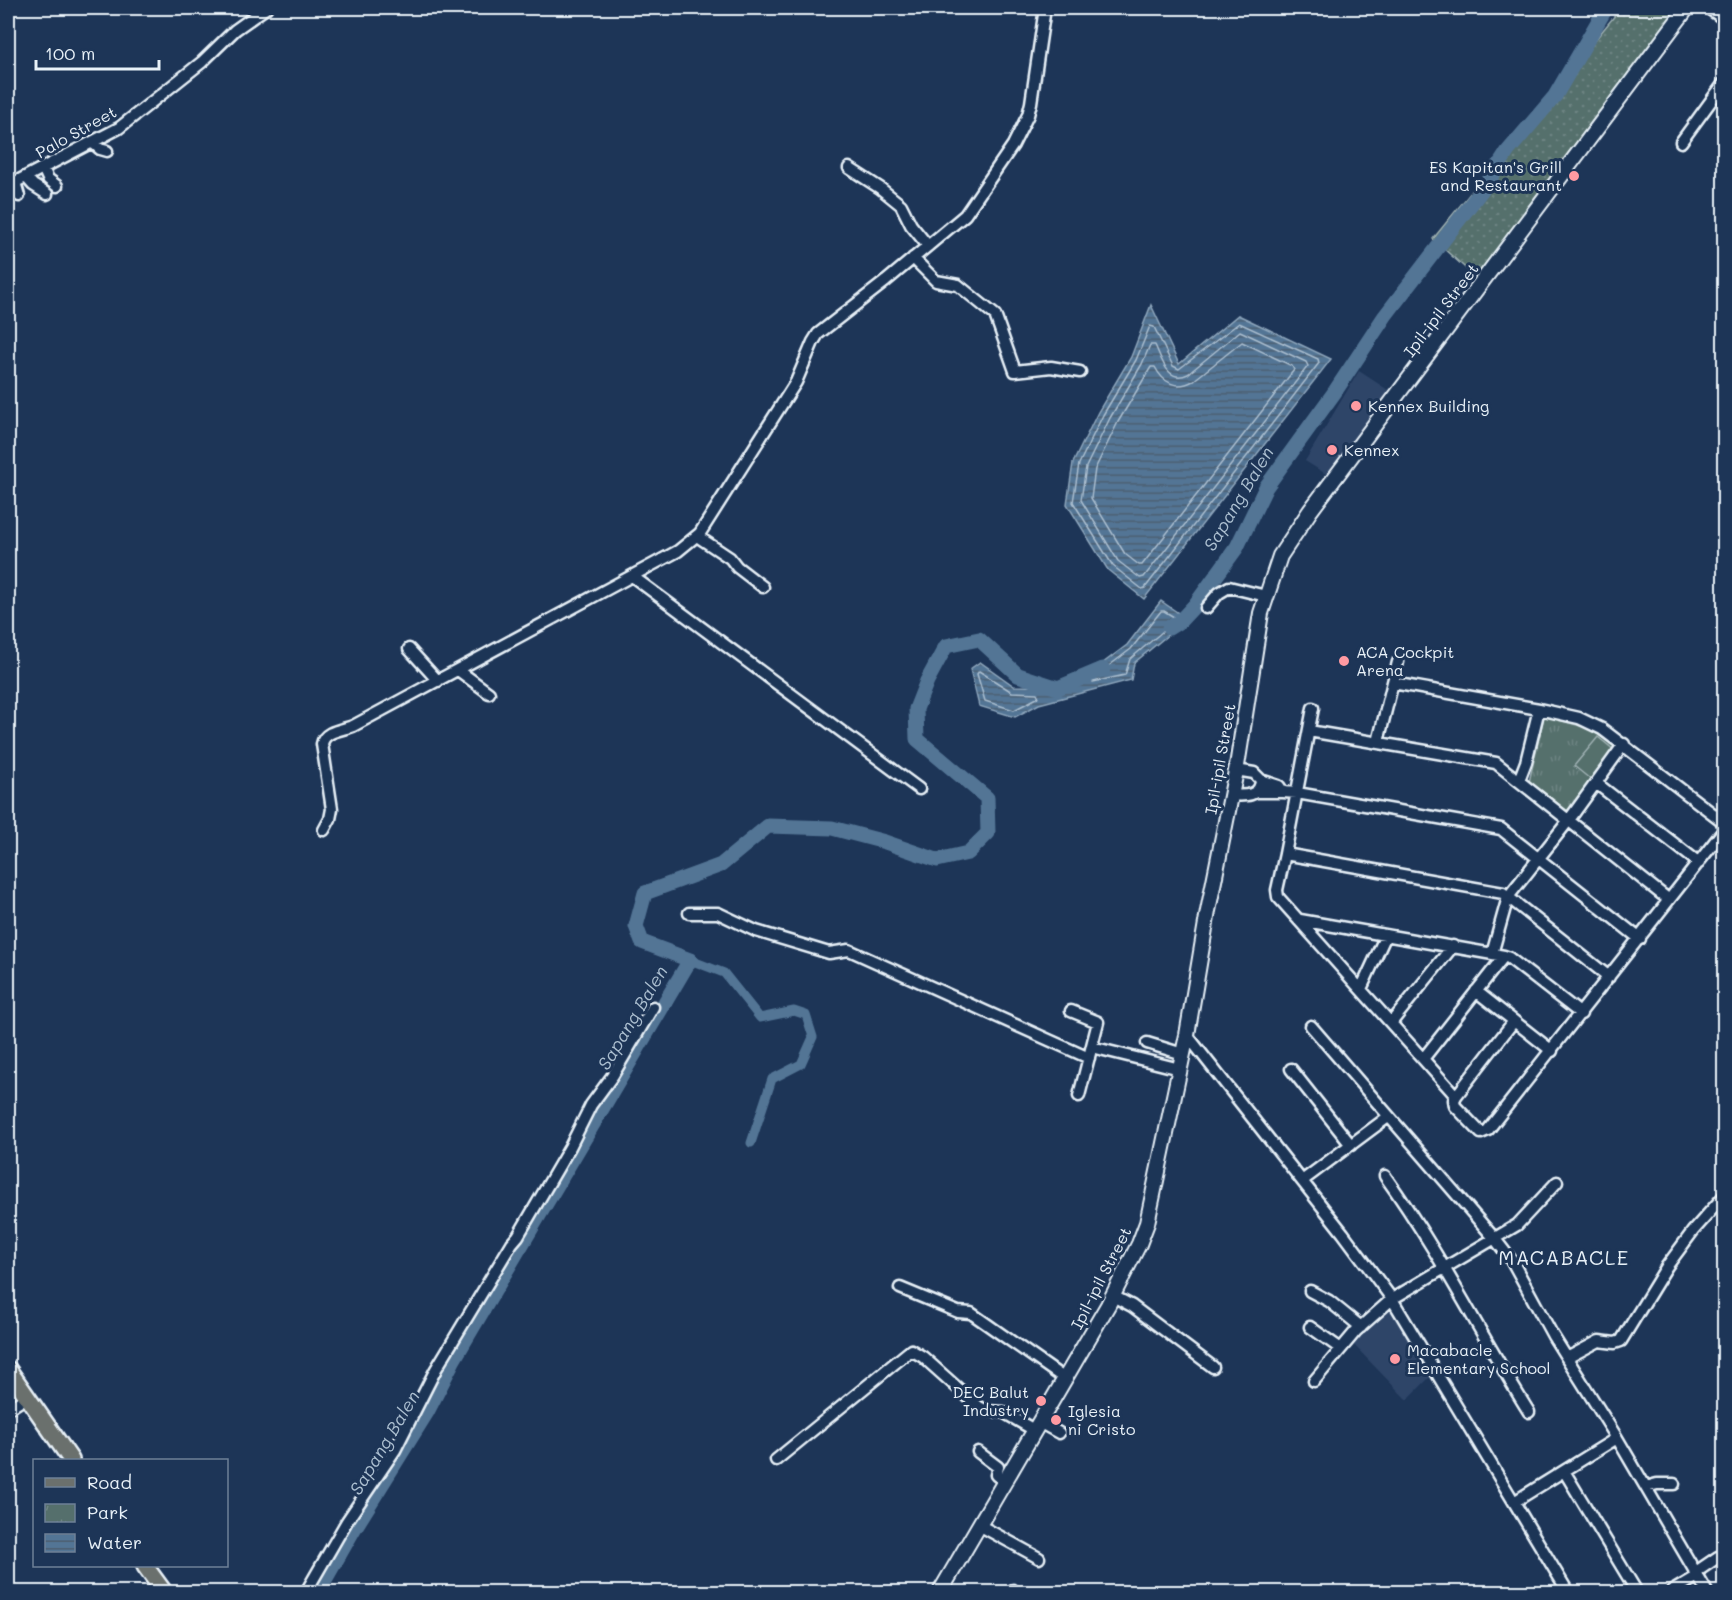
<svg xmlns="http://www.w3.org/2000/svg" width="1732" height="1600" font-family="Mali,sans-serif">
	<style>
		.built { fill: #2e4568 }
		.grass { fill: url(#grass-dots); stroke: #9eb0b2; stroke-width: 1.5 }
		.park { fill: url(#park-tufts); stroke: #9eb0b2; stroke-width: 1.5 }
		.pitch { fill: #556f6c; stroke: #9eb0b2; stroke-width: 1.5 }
		.water { fill: url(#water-rules); stroke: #8fa7bd; stroke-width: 1.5 }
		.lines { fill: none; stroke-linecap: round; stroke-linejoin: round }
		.shore { stroke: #acbfd0; stroke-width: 1.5 }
		.stream { stroke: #8fa7bd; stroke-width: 2 }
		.canal { stroke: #537595; stroke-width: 9 }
		.river { stroke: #537595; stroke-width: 15 }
		.street-casing { stroke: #e8f1f8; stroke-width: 15 }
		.secondary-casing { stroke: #e8f1f8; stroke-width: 18 }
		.primary-casing { stroke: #e8f1f8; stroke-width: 20 }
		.street { stroke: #1d3557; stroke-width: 10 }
		.secondary { stroke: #1d3557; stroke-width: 14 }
		.primary { stroke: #6b706d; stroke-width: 15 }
		.poi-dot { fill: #ff9aa2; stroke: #1d3557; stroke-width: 2 }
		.labels { text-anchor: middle; stroke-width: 6; stroke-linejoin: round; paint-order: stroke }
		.street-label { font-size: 16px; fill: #e8f1f8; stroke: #1d3557 }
		.poi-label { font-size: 16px; fill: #e8f1f8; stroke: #1d3557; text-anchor: start }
		.water-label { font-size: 18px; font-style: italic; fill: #acbfd0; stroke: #1d3557 }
		.quarter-label { font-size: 20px; letter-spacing: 1.5px; fill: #e8f1f8; stroke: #1d3557 }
	</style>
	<defs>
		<pattern id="grass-dots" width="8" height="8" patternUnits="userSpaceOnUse" patternTransform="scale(1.5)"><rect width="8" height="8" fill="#556f6c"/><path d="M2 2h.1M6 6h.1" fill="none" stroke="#6d8482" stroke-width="1.8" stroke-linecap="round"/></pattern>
		<pattern id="park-tufts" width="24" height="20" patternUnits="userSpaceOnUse" patternTransform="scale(1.5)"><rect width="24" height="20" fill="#556f6c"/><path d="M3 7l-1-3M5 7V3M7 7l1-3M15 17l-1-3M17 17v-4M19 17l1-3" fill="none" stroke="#6d8482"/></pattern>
		<pattern id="water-rules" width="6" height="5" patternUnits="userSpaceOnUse" patternTransform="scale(1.5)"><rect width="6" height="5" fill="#537595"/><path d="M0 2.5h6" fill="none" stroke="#4c5e70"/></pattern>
	</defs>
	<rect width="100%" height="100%" fill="#1d3557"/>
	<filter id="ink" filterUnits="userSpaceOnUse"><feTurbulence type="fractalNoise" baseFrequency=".0167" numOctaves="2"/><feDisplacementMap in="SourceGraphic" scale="12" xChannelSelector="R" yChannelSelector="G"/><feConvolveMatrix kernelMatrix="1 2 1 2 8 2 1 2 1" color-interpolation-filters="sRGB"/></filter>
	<g filter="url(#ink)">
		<path class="built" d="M1359 371 1391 392 1329 476 1305 461Z
			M1392 1306 1433 1374 1407 1400 1352 1343Z"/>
		<path class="grass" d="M1621 8H1690L1609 125 1482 283 1433 239Z"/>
		<path class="park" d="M1544 716 1588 728 1617 747 1568 814 1529 782Z"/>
		<path class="pitch" d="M1598 737 1614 750 1590 779 1574 766Z"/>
		<path class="water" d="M1151 305 1179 364 1238 315 1331 359 1144 599 1108 570 1067 504 1073 463 1098 412 1131 357Z
			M1161 601 1187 619 1134 663 1131 680 1039 704 1015 717 979 706 970 669 980 662 1014 686 1071 687 1127 645Z"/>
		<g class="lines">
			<path class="shore" d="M1239 323 1318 359 1319 363 1145 588 1142 589 1113 566 1073 502 1079 464 1103 415 1136 360 1150 326 1154 327 1173 366 1179 369Z
				M1240 331 1306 362 1308 366 1144 577 1140 578 1118 561 1081 500 1086 467 1110 418 1142 364 1150 345H1155C1162 360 1168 384 1188 374Z
				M1242 342 1292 366 1294 370 1142 565H1139L1125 554 1091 498 1095 469 1118 422 1151 367H1155C1163 383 1177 390 1193 381Z
				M1161 611H1164L1174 617 1175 621 1130 659 1125 675 1093 682V678L1131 649Z
				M979 671 1012 692 1037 693 1039 697 1014 710 985 701 977 674Z"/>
			<path class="stream" d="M640 944 642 942"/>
			<path class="canal" d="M690 960 724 973 760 1018 794 1011 806 1015 813 1037 801 1064 772 1079 751 1143"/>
			<path class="river" d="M1169 628 1180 621 1195 605 1237 547 1266 487 1334 393 1385 316 1488 182 1508 151 1555 96 1606 8
				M521 1246 690 960 642 942 636 926 645 893 721 865 768 826 832 828 885 842 937 860 968 853 988 833 987 798 917 739 916 709 927 681 946 646 979 639 1018 675 1058 688 1103 669
				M318 1592 354 1529 427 1412 453 1361 519 1249"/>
			<g class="street-casing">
				<path id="street" d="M1708 8 1724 19
					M92 142 100 149 107 151
					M1681 142 1724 83
					M43 168 48 179 57 186
					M849 168 880 188 901 205 911 225 928 246
					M26 177 33 185 47 194
					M15 182 19 196
					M8 186 119 128 202 62 235 30 266 8
					M913 258 936 281 958 285 995 315 1015 371 1051 367 1080 372
					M697 536 730 558 737 567 763 587
					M632 576 919 789
					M1206 608 1219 593 1229 587 1266 596
					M409 649 438 681
					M458 670 489 693
					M1393 683 1539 709 1526 762 1519 780
					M1313 708 1285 854 1277 890 1278 897 1456 1096 1454 1100 1455 1106 1481 1133 1488 1130 1724 830
					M1539 709 1579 718 1602 729 1721 820 1724 828
					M1309 731 1496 763 1669 900
					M1378 742 1398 662
					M1596 783 1699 863
					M1256 792H1283L1279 786 1261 780
					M1283 792 1297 793 1501 829 1640 939
					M1231 795C1244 796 1261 797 1261 780L1254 773 1236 770
					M324 830 330 819 332 809 322 744C324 731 342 730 353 726L678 551 700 533 796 382 813 342 818 334 886 281 965 215 1013 145 1028 115 1031 103 1045 8
					M1285 854 1503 893 1609 977
					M689 913H718L756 931 829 953 849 950 1089 1058
					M1300 920 1504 956 1509 958 1581 1014
					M1492 954 1508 897 1569 820 1624 744
					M1361 989 1386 935
					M1476 991 1552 1051
					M1071 1011 1098 1022 1079 1096
					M1391 1023 1453 946
					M1311 1026 1495 1239 1512 1261 1553 1336 1617 1438
					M1187 1035 1343 1233 1392 1299 1568 1592
					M1147 1043 1183 1054
					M1092 1047 1180 1069
					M1423 1059 1504 956
					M1291 1069 1351 1145
					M1456 1096 1514 1021
					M1385 1176C1439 1251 1480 1334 1529 1412
					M1302 1181 1388 1117
					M900 1288 958 1312 971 1313 1065 1379
					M1310 1291 1329 1301 1361 1327
					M1113 1296 1132 1306 1213 1367
					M1310 1327 1341 1349
					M1567 1358 1599 1341 1615 1343 1621 1341 1667 1266 1693 1231 1724 1196
					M1314 1381 1356 1331 1392 1299 1517 1225 1557 1182
					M8 1409 27 1397
					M1039 1422 1059 1433
					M978 1452 998 1467 996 1475 1004 1481
					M776 1460 911 1350 923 1357 979 1407 987 1411 1003 1412 1034 1430
					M1564 1471 1637 1592
					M1646 1487 1657 1484H1674
					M1514 1502 1617 1438 1707 1592
					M979 1525 1039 1558
					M1696 1572 1718 1557
					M306 1592 347 1521 395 1450 436 1369 512 1243 518 1236 570 1147 591 1105 613 1075 653 1007
					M1011 1592 1013 1590
					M1671 1592 1698 1576"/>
			</g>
			<g class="secondary-casing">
				<path id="secondary" d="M940 1592 1108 1305 1139 1244 1147 1223 1187 1035 1208 911 1237 766 1261 613 1280 556 1310 511 1687 8"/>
			</g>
			<g class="primary-casing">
				<path id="primary" d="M8 1369 71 1460
					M145 1566 164 1592"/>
			</g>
			<use href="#street" class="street"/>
			<use href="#secondary" class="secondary"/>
			<use href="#primary" class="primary"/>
		</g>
	</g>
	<g class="poi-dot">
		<circle cx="1574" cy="176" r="6"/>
		<circle cx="1356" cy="406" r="6"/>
		<circle cx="1332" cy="450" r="6"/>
		<circle cx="1344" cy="661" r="6"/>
		<circle cx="1395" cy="1359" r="6"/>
		<circle cx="1041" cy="1401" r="6"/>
		<circle cx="1056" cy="1420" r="6"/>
	</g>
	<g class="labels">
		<g class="street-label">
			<text transform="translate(76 132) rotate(-29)" y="6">Palo Street</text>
			<text transform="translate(1441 310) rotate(-53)" y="6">Ipil-ipil Street</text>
			<text transform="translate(1220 759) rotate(-80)" y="6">Ipil-ipil Street</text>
			<text transform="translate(1101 1278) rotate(-63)" y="6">Ipil-ipil Street</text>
		</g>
		<g class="poi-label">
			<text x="1562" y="173" text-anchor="end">ES Kapitan's Grill<tspan x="1562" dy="18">and Restaurant</tspan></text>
			<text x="1368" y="412">Kennex Building</text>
			<text x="1344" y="456">Kennex</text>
			<text x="1356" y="658">ACA Cockpit<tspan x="1356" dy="18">Arena</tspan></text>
			<text x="1407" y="1356">Macabacle<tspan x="1407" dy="18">Elementary School</tspan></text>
			<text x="1029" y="1398" text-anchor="end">DEC Balut<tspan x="1029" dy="18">Industry</tspan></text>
			<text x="1068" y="1417">Iglesia<tspan x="1068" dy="18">ni Cristo</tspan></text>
		</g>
		<g class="water-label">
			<text transform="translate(1239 499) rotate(-59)" y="6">Sapang Balen</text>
			<text transform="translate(633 1018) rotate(-59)" y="6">Sapang Balen</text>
			<text transform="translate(385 1443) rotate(-59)" y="6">Sapang Balen</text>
		</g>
		<g class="quarter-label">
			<text x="1564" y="1265">MACABACLE</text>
		</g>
	</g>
	<rect width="1732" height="1600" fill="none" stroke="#1d3557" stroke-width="30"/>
	<rect x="15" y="15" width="1702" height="1570" fill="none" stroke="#e8f1f8" stroke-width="2" filter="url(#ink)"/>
	<rect x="33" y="1459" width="195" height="108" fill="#1d3557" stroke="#6e8097" stroke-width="1.5"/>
	<rect x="45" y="1478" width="30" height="9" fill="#6b706d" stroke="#6e8097" stroke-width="1.5"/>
	<text x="87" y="1489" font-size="18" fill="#e8f1f8">Road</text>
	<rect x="45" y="1504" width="30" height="18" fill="url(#park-tufts)" stroke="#6e8097" stroke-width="1.5"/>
	<text x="87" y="1519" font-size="18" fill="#e8f1f8">Park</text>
	<rect x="45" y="1534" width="30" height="18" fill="url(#water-rules)" stroke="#6e8097" stroke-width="1.5"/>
	<text x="87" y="1549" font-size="18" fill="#e8f1f8">Water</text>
	<path d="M36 60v9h123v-9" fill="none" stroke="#e8f1f8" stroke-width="3"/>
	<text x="45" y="60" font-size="18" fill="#e8f1f8" stroke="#1d3557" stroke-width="4.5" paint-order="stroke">100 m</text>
</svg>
